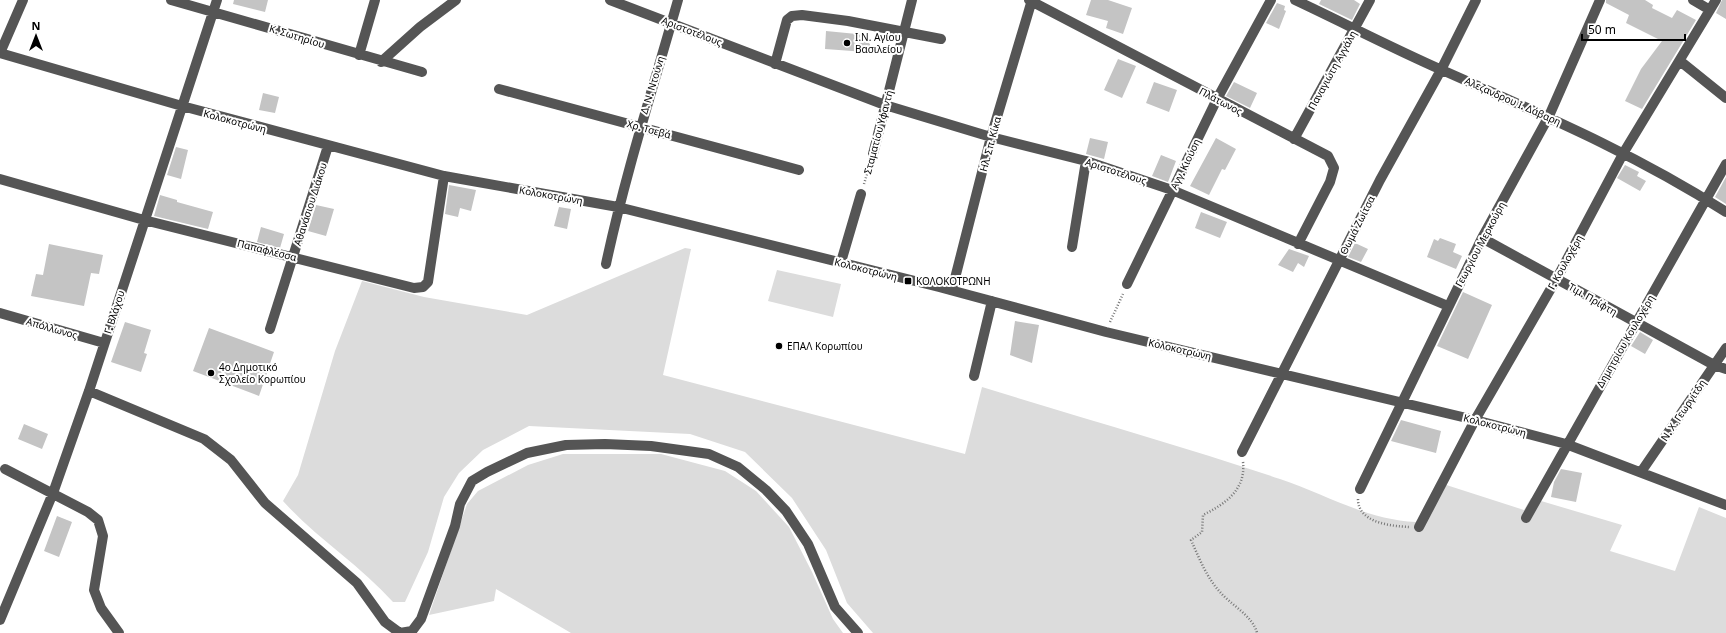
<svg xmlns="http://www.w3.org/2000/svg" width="1726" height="633" font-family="'Noto Sans',sans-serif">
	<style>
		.green { fill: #dcdcdc }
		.building { fill: #c4c4c4 }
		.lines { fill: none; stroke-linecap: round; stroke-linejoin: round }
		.path { stroke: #777; stroke-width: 2.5; stroke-dasharray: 1 2; stroke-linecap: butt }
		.minor { stroke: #555; stroke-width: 10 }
		.poi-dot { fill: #000; stroke: #fff; stroke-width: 1.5 }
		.labels { text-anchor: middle; stroke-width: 4; stroke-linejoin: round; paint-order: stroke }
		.street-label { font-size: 10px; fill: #000; stroke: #fff }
		.poi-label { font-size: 10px; fill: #000; stroke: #fff; text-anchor: start }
	</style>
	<rect width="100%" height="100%" fill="#fff"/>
	<path class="green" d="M685 248 691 249 663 375 965 454 982 387C1082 418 1182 446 1280 479 1325 494 1367 520 1416 522L1437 482 1524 510 1531 498 1622 525 1610 551 1675 571 1699 507 1726 518V633H873L847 603 826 550 792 498 745 452 690 434 529 426 483 450 459 473 444 497 428 552 405 602H393C360 565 316 538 283 501L298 475 335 351 362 281 424 297 527 315Z
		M777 270 841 284 833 317 768 301Z
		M563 454H661L725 471 756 491 789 527 812 572 833 619 843 633H571L496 589 494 601 429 615 467 504 478 491 528 465Z"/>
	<path class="building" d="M234 0H268L265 12 233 4Z
		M1091 0H1108L1132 8 1123 34 1106 28 1108 21 1086 15Z
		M1321 0H1354L1360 4 1352 20 1319 4Z
		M1606 0H1645L1653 5 1652 8 1672 18 1677 10 1696 20 1642 109 1625 101 1641 69 1662 41 1626 23 1629 15 1606 3Z
		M1722 0H1726V19L1716 13Z
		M1277 3 1285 6 1284 10 1286 11 1279 29 1266 23Z
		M826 31 867 35 866 41 870 44V49L866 52 825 49Z
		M1118 59 1136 66 1122 98 1104 90Z
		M1154 82 1177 90 1169 112 1146 103Z
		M1234 82 1257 93 1250 108 1226 96Z
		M263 93 279 97 275 113 259 110Z
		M1090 138 1108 142 1104 159 1086 154Z
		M1216 138 1236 149 1225 170 1222 169 1209 195 1190 186Z
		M176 147 188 150 181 179 167 175Z
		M1161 155 1176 161 1168 182 1152 176Z
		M1625 165 1639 172 1637 176 1646 181 1640 191 1617 178Z
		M1726 177V204L1715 197Z
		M449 185 476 190 471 211 460 208 458 217 445 214Z
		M160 195 177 200V202L213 212 208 229 154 216Z
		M316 205 334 209 326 236 308 231Z
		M559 207 571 209 567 229 554 226Z
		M1201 212 1227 222 1220 238 1195 228Z
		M261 227 284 234 280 248 257 242Z
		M1440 238 1456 244 1453 252 1462 256 1456 269 1427 257 1434 239 1438 241Z
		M1355 243 1368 249 1361 262 1348 257Z
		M49 244 103 255 99 274 91 273 84 306 31 296 36 274 43 275Z
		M1289 249 1309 256 1304 267 1298 263 1293 272 1278 265Z
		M1463 292 1492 305 1468 359 1437 346Z
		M1015 321 1039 325 1032 363 1010 355Z
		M125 322 151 330 144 353 147 354 141 372 111 362Z
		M209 328 274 352 259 396 193 371Z
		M1640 332 1653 340 1645 354 1631 346Z
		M1401 420 1441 431 1436 453 1391 441Z
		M24 424 48 434 42 449 18 439Z
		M1561 469 1582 473 1576 502 1551 497 1554 482Z
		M57 516 72 522 59 557 44 551Z"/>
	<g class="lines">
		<path class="path" d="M864 184 870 164
			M1110 322 1123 294
			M1243 462C1246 490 1225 504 1203 515L1202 532 1191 540C1199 558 1207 578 1220 592 1231 605 1253 616 1257 633
			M1358 499C1358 523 1391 526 1409 527"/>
		<path class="minor" d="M23 0 0 53 182 106 444 176 618 207 939 287 1106 332 1475 420 1566 444 1726 505
			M171 0 422 72
			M610 0 885 105 991 137 1086 161 1172 190 1448 306
			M1029 0 1328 156 1334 168 1330 182 1298 244
			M1295 0C1344 23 1392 48 1442 70 1541 114 1634 153 1726 212
			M1693 0 1710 10
			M359 55 375 0
			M1680 61 1726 98
			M381 62 420 27 456 0
			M775 64 787 20 792 16 802 15 848 21 941 39
			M499 89 799 170
			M1294 139 1370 0
			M873 154 912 0
			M0 179 144 220 414 288 423 287 428 282 444 176
			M1482 238 1714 365 1726 369
			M1072 247 1086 161
			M841 262 861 194
			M606 264C625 175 653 88 678 0
			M1127 284 1217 99 1271 0
			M952 290 991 137 1032 0
			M0 313 104 343
			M270 329 328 146
			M974 376 992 301
			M89 391 204 439 231 460 265 503 357 583 385 622 400 633 412 631 421 619 455 526 460 504 472 481 487 472 527 453 566 445 605 444 651 446 709 454 738 467 766 490 786 511 808 544 835 607 858 633
			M1242 452 1380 180 1441 70 1476 0
			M5 469 88 512 98 520 103 536 94 590 101 608 119 633
			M1641 472 1726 348
			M1360 489 1482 238 1549 116 1600 0
			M1526 518 1726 164
			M1419 527 1475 420 1557 278 1624 152 1716 0
			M0 620 53 493 89 391 217 0"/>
	</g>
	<g class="poi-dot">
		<circle cx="847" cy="43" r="4"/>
		<rect x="904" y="277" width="8" height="8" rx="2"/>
		<circle cx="779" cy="346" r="4"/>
		<circle cx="211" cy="373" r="4"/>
	</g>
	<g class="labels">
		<g class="street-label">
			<text transform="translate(692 31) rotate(21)" y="4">Αριστοτέλους</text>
			<text transform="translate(297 36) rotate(17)" y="4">Κ. Σωτηρίου</text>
			<text transform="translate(1332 70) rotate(-61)" y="4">Παναγιώτη Αγγάλη</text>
			<text transform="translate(652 85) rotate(-73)" y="4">Δ. Ν. Ντούνη</text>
			<text transform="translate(1221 101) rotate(28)" y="4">Πλάτωνος</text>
			<text transform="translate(1513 101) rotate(24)" y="4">Αλεζανδρου Ι. Δάβαρη</text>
			<text transform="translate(235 121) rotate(15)" y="4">Κολοκοτρώνη</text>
			<text transform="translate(649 129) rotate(15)" y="4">Χρ. Τσεβά</text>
			<text transform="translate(878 132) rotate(-75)" y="4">Σταματίου Υφαντή</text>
			<text transform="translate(990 144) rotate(-75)" y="4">Ηλ. Σπ. Κίκα</text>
			<text transform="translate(1185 164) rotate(-64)" y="4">Αγγ. Κιούση</text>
			<text transform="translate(1116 171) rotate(18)" y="4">Αριστοτέλους</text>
			<text transform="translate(551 195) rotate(10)" y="4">Κολοκοτρώνη</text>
			<text transform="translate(310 204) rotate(-72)" y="4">Αθανάσιου Διάκου</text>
			<text transform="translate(1357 225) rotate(-63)" y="4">Θωμά Ζωίτσα</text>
			<text transform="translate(1480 244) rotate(-62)" y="4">Γεωργίου Μερκούρη</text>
			<text transform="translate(267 250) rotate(14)" y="4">Παπαφλέσσα</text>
			<text transform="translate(1565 262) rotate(-61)" y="4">Γ. Κουλοχέρη</text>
			<text transform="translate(866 269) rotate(14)" y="4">Κολοκοτρώνη</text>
			<text transform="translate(1593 299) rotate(30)" y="4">Τιμ. Πρίφτη</text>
			<text transform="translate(114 312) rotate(-72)" y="4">Γ. Βλάχου</text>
			<text transform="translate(52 328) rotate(16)" y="4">Απόλλωνος</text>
			<text transform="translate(1625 341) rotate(-60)" y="4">Δημητρίου Κουλοχέρη</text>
			<text transform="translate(1180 349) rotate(13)" y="4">Κολοκοτρώνη</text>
			<text transform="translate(1683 410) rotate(-56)" y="4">Ν. Χ. Γεωργίτδη</text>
			<text transform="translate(1495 425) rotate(14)" y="4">Κολοκοτρώνη</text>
		</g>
		<g class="poi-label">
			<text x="855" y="41">Ι.Ν. Αγίου<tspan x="855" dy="12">Βασιλείου</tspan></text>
			<text x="916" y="285">ΚΟΛΟΚΟΤΡΩΝΗ</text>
			<text x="787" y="350">ΕΠΑΛ Κορωπίου</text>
			<text x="219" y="371">4ο Δημοτικό<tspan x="219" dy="12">Σχολείο Κορωπίου</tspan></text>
		</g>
	</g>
	<g transform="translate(36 36)" stroke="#ffffff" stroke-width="3" paint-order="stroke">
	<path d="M0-3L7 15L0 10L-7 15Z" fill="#000000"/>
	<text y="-6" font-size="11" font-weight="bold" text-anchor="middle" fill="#000000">N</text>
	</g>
	<path d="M1582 34v6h103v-6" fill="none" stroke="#000000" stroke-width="2"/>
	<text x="1588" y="34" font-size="12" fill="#000000" stroke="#ffffff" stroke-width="3" paint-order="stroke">50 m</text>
</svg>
